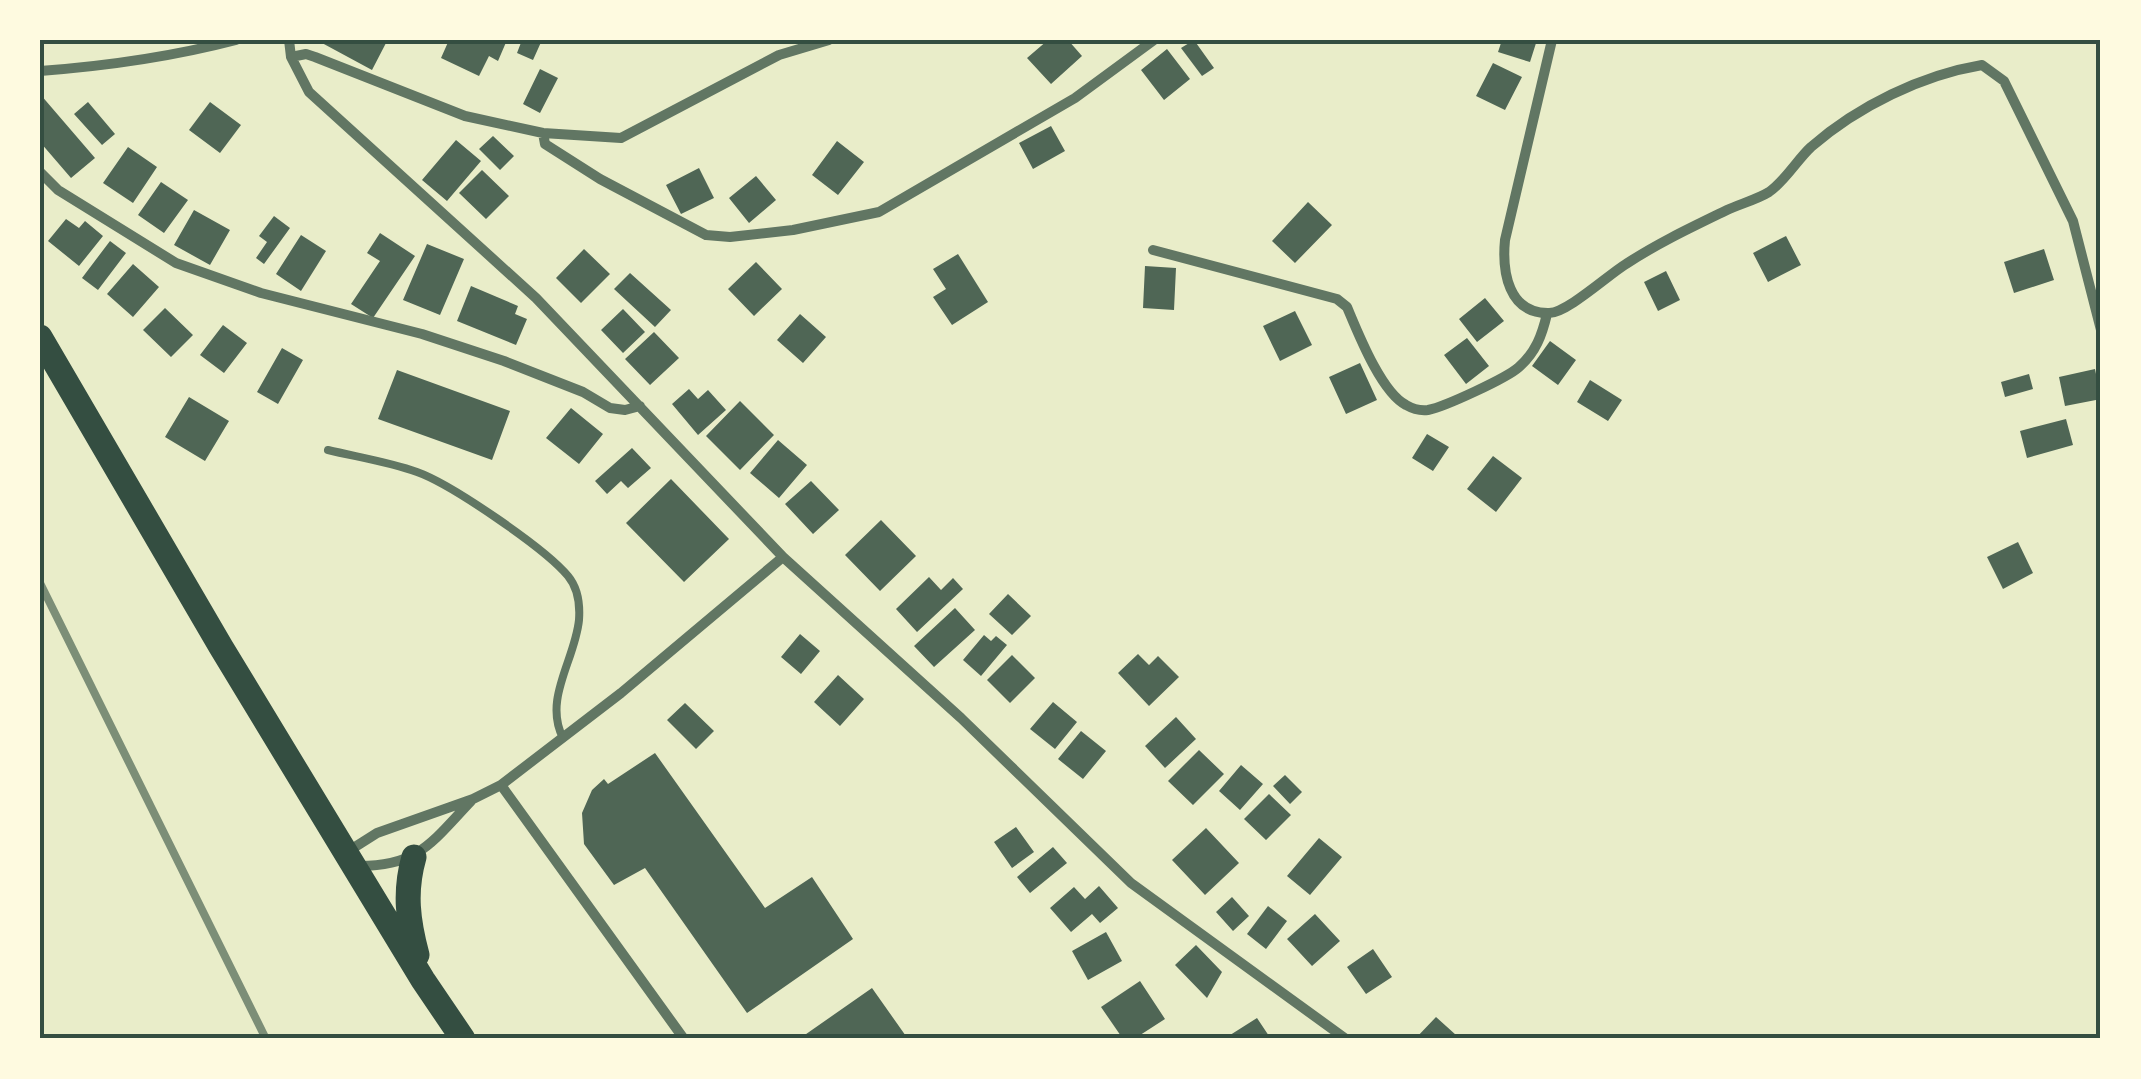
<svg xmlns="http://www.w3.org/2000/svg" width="2141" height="1079" font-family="'Open Sans',sans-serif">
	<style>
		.building { fill: #4f6655 }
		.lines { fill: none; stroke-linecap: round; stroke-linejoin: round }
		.service { stroke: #617663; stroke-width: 8 }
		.minor { stroke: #617663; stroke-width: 10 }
		.primary { stroke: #344e41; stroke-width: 25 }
		.rail { stroke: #7c8e77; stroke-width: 8 }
		.neatline { fill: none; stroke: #344e41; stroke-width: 4 }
	</style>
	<rect width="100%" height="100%" fill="#e9edc9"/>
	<path class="building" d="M323 40H379L386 43 372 70 322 43Z
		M449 40H507L498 61 489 56 479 76 441 58Z
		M522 40H542L533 60 517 53Z
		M1048 40H1068L1082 56 1051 84 1027 58Z
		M1194 40 1214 68 1202 76 1181 48Z
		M1502 40H1537L1530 62 1498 52Z
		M1167 49 1190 79 1164 100 1141 70Z
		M1493 63 1522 77 1505 110 1476 96Z
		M540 69 558 78 540 113 523 104Z
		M40 94 95 158 71 178 40 142Z
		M88 102 115 134 102 145 74 114Z
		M210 102 241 125 220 153 189 130Z
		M1051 126 1065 151 1033 169 1019 143Z
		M493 136 514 156 500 170 479 149Z
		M456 140 481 161 447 201 422 180Z
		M837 141 864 162 838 195 812 175Z
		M128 147 157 167 133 203 103 183Z
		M699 168 714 198 681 214 666 185Z
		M482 170 509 196 486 219 459 193Z
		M756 176 776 200 749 223 729 198Z
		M161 182 188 200 164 233 138 215Z
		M1308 202 1332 225 1295 263 1272 241Z
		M194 210 230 230 210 265 174 245Z
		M274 216 290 228 264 264 256 258 267 242 259 236Z
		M66 219 79 228 85 221 103 236 79 266 48 241Z
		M380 233 415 256 373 318 351 304 380 261 367 253Z
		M301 235 326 251 301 291 276 274Z
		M1786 236 1801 265 1768 282 1753 253Z
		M110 241 126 253 98 290 82 278Z
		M427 244 464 259 440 315 403 300Z
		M584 249 610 274 581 303 556 278Z
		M2044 249 2054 280 2014 293 2004 262Z
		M958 254 988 302 952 325 933 297 946 289 933 269Z
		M756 262 782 289 754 316 728 289Z
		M133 264 159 287 133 317 107 294Z
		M1145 266 1176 268 1174 310 1143 308Z
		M1666 271 1680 300 1658 311 1644 282Z
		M630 273 671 310 655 327 614 289Z
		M471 286 518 306 515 314 527 319 516 345 457 321Z
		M1485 298 1504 321 1477 342 1459 319Z
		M165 308 193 335 171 357 143 330Z
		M623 309 645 332 623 353 601 330Z
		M1295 311 1312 345 1280 361 1263 326Z
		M800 314 826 337 803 363 777 340Z
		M223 325 247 343 224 373 200 355Z
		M654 332 679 358 650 385 625 359Z
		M1467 338 1489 366 1466 384 1444 355Z
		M1550 341 1576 360 1558 385 1532 366Z
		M282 348 303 360 278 404 257 392Z
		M1360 363 1377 400 1346 414 1329 377Z
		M2095 369 2101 399 2065 406 2059 377Z
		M397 370 510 411 492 460 378 419Z
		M2029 374 2033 389 2005 397 2001 382Z
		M1590 380 1622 400 1608 421 1577 402Z
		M689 389 698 399 708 390 726 410 698 435 672 404Z
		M189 397 229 421 205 461 165 437Z
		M740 401 774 435 740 470 706 436Z
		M571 408 603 434 579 464 546 438Z
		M2066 419 2073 445 2027 458 2020 431Z
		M1427 434 1449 447 1433 471 1412 458Z
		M778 440 807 465 779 498 750 473Z
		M632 448 651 468 628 488 621 481 607 494 595 481Z
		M1493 456 1522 478 1496 512 1467 489Z
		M671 479 729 539 684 582 626 523Z
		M811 481 839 510 813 534 785 504Z
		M881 520 916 556 880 591 845 555Z
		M2018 542 2033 573 2003 589 1987 557Z
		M929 577 941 590 953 578 963 589 917 632 896 609Z
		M1008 594 1031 616 1012 635 989 614Z
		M955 608 975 630 934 667 914 646Z
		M800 634 820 651 801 674 781 657Z
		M984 635 991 641 996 636 1007 645 981 676 963 660Z
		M1138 654 1149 665 1158 656 1179 677 1149 706 1118 673Z
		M1012 655 1035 678 1010 703 987 680Z
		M838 675 864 699 840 726 814 702Z
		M1053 702 1077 722 1055 749 1030 729Z
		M685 703 714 731 696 749 667 720Z
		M1176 717 1196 739 1165 768 1145 746Z
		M1081 731 1106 751 1083 779 1058 759Z
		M1199 750 1224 774 1193 805 1168 781Z
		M655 753 765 908 812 877 853 939 747 1013 645 868 614 885 584 844 582 813 592 790 604 779 608 784Z
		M1241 765 1263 784 1240 810 1219 791Z
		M1285 775 1302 792 1290 804 1273 786Z
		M1269 794 1291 815 1266 840 1244 819Z
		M1016 827 1034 852 1012 868 994 842Z
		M1206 828 1239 863 1205 895 1172 860Z
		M1319 838 1342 857 1310 895 1287 876Z
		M1053 847 1067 863 1030 893 1017 877Z
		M1099 886 1118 908 1100 923 1092 914 1071 932 1050 908 1074 887 1085 899Z
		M1232 897 1249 916 1233 931 1216 912Z
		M1268 906 1287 921 1266 949 1247 934Z
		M1315 914 1340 941 1312 966 1287 939Z
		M1106 932 1122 961 1088 980 1072 951Z
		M1196 945 1222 972 1207 998 1175 965Z
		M1373 949 1392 977 1366 994 1347 967Z
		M1140 981 1165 1019 1134 1039H1123L1101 1007Z
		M872 988 908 1039H799Z
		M1436 1017 1456 1035 1452 1039H1415Z
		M1257 1018 1271 1039H1229L1227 1037Z"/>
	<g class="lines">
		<path class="service" d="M328 450C357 457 389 462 417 472 451 484 546 549 568 576 578 588 580 606 579 620 575 660 543 699 563 738"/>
		<path class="minor" d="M289 40 291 57 309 92 536 298 783 557 961 718 1131 883 1346 1039
			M1552 40 1505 240C1502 271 1508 314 1549 313 1567 313 1608 275 1626 264 1658 243 1692 227 1727 210 1740 204 1758 199 1769 192 1785 181 1797 160 1811 147 1858 106 1922 75 1982 65L2004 81 2073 221 2101 330
			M291 57 306 54 315 57 465 116 543 133 621 138 779 55 829 40
			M40 71C107 66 171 57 236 40
			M543 133 545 144 600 179 706 235 730 237 793 230 879 212 1075 98 1154 40
			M40 172 58 190 176 263 261 293 422 334 504 361 583 392 610 408 625 410 640 406
			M1153 250 1337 299 1347 307C1358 333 1381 392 1406 405 1413 409 1420 411 1428 410 1444 407 1507 378 1519 367 1536 352 1542 335 1547 314
			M501 785 684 1039
			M347 852 377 833 473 799 501 785 621 693 783 557
			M357 866C418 867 432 842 471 801"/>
		<path class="primary" d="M40 337 221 647 423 980 463 1039
			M414 857C404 892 408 921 417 955"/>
		<path class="rail" d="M40 583 266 1039"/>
	</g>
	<rect width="2141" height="1079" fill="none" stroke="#fefae0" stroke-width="85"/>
	<rect x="42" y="42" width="2056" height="994" class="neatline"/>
</svg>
